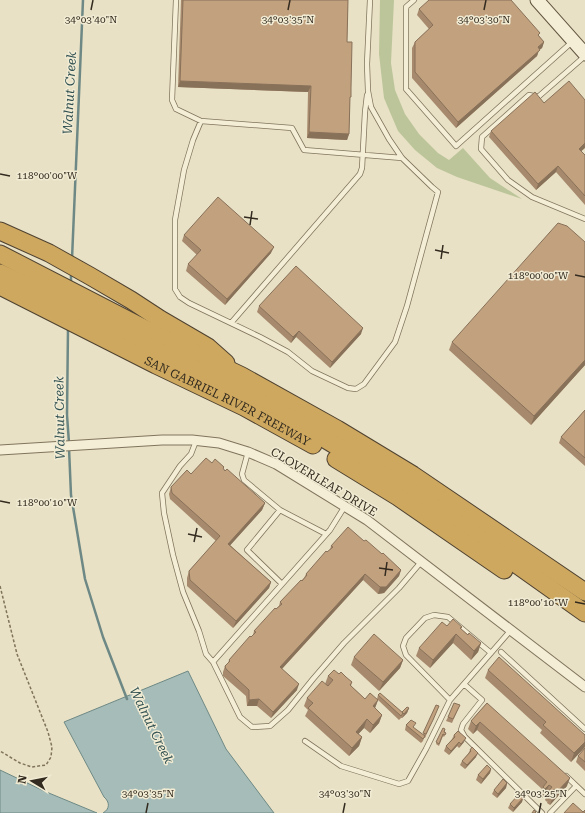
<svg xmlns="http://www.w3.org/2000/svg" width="585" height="813" font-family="'Roboto Serif',serif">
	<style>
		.green { fill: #bcc59a }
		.water { fill: #a6bcb8; stroke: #6e8985 }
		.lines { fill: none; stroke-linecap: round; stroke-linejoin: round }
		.stream { stroke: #6e8985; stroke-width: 2.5 }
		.lane-casing { stroke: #81745d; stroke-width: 6 }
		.street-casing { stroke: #81745d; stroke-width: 11 }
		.secondary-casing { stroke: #635540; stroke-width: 15 }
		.highway-casing { stroke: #4f4231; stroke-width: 19 }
		.path { stroke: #81745d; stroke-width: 1.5; stroke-dasharray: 3 2; stroke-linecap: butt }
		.lane { stroke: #f4eed7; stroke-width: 4.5 }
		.street { stroke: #f4eed7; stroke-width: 9 }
		.secondary { stroke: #f4eed7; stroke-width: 13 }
		.highway { stroke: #cea85f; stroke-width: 17 }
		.wall { fill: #a78a6d }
		.shaded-wall { fill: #887159 }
		.building { fill: #c2a17f; stroke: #887159 }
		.ticks { fill: none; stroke: #332b1f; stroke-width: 1.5 }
		.labels { text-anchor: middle; stroke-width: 3; stroke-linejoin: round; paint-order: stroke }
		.street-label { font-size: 12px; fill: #332b1f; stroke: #f1ebd3 }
		.water-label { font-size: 13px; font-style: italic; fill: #305051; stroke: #f1ebd3 }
		.ticks-label { font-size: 10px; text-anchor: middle; fill: #332b1f; stroke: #f1ebd3; stroke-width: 3; stroke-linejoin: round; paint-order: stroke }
	</style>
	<rect width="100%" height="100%" fill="#e8e1c5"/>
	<path class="green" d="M380 0H394L391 63 395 90 405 114 419 134 438 153 449 160 463 148 490 178 522 199 457 177 437 168 415 150 398 131 384 98 379 54Z"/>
	<path class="water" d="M188 671 226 749 274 813H103C110 809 110 802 104 797L64 722Z
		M0 770 44 791 97 813H0Z"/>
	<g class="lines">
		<path class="stream" d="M72 259 83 0
			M71 283V272
			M68 328 67 415 69 443
			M69 448 71 495 85 579 103 637 127 699"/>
		<g class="lane-casing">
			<path id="lane" d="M176 0 172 100 176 109 201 121 292 128 304 150 402 158
				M414 0 406 7V89L456 146 572 42
				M585 56 538 97 529 95 482 137 481 149 508 180 532 197 585 219
				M201 121 193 140 184 170 175 220V289L180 297 189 303 260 337 288 352 312 371 348 388 356 389 364 384 395 342 407 306 438 192 432 187 402 158 389 139 371 107 368 91 367 64 370 0
				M231 323 360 174 362 168 365 112 367 95
				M196 441 191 454 180 466 162 493 164 513 173 555 183 592 199 631 206 654 213 662
				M248 452 242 474 244 480 280 510 326 534
				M345 506 330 530 213 662 240 717 252 727 270 726 288 710 313 679 344 643 399 588 421 562
				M280 510 247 550 282 584
				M501 652 585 729
				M464 684 482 700 463 724 461 730 465 737 542 813
				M450 700 406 655 403 646 406 638 425 618 434 615 448 617 491 653
				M305 741 341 766 399 784 408 781 426 749 450 700 511 630
				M566 776 585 794
				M550 813 576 786"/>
		</g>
		<g class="street-casing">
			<path id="street" d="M0 450 162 440H192L219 443 248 452 276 464 367 520 585 687"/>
		</g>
		<g class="secondary-casing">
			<path id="secondary" d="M537 0 585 54"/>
		</g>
		<g class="highway-casing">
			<g id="highway">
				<path d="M0 231 49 253 90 276 131 300 160 319 208 347 226 363"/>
				<path d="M0 254 159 336 242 376 337 429 413 475 585 592"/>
				<path d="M0 273 66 304 157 351 227 385 298 423 363 462 441 511 585 613"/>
				<path id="s1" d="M0 286 156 365 244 407 313 445"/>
				<path d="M336 459 398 497 504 570"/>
			</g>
		</g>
		<path class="path" d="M0 586 17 654 48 732 52 747 51 757 46 765 32 767 20 763 0 751"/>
		<use href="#lane" class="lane"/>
		<use href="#street" class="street"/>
		<use href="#secondary" class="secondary"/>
		<use href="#highway" class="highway"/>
	</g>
	<path class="wall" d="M181 0H348L347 42 350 99 349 134 347 140 307 138 308 92 178 87Z
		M419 9 539 36 544 42 542 48 539 50 537 56 456 128 412 78V48L415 42 429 29 417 15Z
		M491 131 581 151 585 155V205L556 172 536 190 489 137Z
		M184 235 271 253 225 305 186 271 188 264 197 255 182 241Z
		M585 242V365L531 425 449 350 452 342Z
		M259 306 361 334 330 368 296 337 291 343 257 312Z
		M585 410V466L559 443 561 437Z
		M212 463 223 469 265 503 262 510 230 545 271 582 269 588 233 628 187 586V578L189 571 216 541 170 499 169 494 171 487 191 474Z
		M364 541 401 570 399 576 384 593 378 594 363 580 282 669 297 690 271 718 257 706H247L246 696 223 676V672L225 666 228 663 229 660 253 635 254 631 279 606 280 602 304 578 306 574 327 552 330 550 331 546Z
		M447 626 462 627 461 629 468 635 481 643 478 652 471 660 453 643 430 668 416 656 419 648Z
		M354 657 403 660 400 668 379 691 351 665Z
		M488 670 585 735V747L571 762 540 733 542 730 485 678Z
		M339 674 352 682 351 686 365 699H377L378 695 402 712 409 708 407 713 402 718H401L399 720 378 700 375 708 382 715 379 723 370 733 364 728 358 734 362 737 359 746 349 756 305 716 308 710 304 706 307 698 325 684 328 676Z
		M487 703 567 786 550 805 547 803 548 800 547 802 545 800 547 794 546 793 542 798 540 796 542 789 477 730 473 734 468 729 471 721Z
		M436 705 431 724 425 738H424L423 741 421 743 405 730 406 725 414 728 423 735Z
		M460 705 452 723 446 721 448 717Z
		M443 728 445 732 446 733 444 737 443 736 439 746 436 744Z
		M454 735 464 742 459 748 457 746 449 755 444 751 446 746 452 739Z
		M585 748V771L576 762 578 756Z
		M470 750 476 757 465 769 460 765 462 761 468 754Z
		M491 769 490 773 481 784 476 780 478 775Z
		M507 783 506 788 497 798 492 794 494 790Z
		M523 798 522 802 513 812 508 808 510 804Z"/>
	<path class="shaded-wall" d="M544 42 542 48 539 50 537 56 456 128 458 122Z
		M180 81 311 86 308 92 178 87Z
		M309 132 349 134 347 140 307 138Z
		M585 143V148L577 155 579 149Z
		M558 166 556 172 536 190 538 184Z
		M274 247 271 253 225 305 227 299Z
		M363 328 361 334 330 368 332 362Z
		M299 331 296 337 291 343 293 337Z
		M585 360V365L531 425 534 416Z
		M265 503 262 510 226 550 228 544Z
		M401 570 399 576 384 593 378 594 380 587Z
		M365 574 363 580 278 673 280 667Z
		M271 582 269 588 233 628 236 621Z
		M456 634 453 643 430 668 433 660Z
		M481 643 478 652 471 660 474 651Z
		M403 660 400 668 379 691 383 682Z
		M299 684 297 690 271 718 273 712Z
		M259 699 257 706H247L249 700Z
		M378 700 375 708 373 706Z
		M409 708 407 713 402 718 404 714Z
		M382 715 379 723 370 733 373 725Z
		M367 719 364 728 353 740 356 732Z
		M480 722 477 730 473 734 476 726Z
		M362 737 359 746 349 756 352 748Z
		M466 738 464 742 459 748 461 744Z
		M459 742 457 746 449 755 451 751Z
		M585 742V747L571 762 574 753Z
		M478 753 476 757 465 769 467 765Z
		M491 769 490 773 481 784 483 779Z
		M570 778 567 786 550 805 553 796Z
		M507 783 506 788 497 798 498 794Z
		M549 785 546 793 542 798 545 789Z
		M554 789 552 795 551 794 547 802 550 794Z
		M523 798 522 802 513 812 514 808Z"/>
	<path class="building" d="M183 0H348L347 42H352L351 88V97H350L349 134 309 132 311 86 180 81Z
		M429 0H511L540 33 538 35 544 42 538 47 540 50 458 122 415 72V42L433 25 419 9Z
		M569 81 585 100V143L579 149 585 155V196L558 166 538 184 491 131 535 92 544 103Z
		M218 197 274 247 227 299 188 264 201 250 184 235Z
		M558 223 567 226 585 242V360L534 416 452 342Z
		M296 266 363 328 332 362 299 331 293 337 259 306Z
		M585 410V458L561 437Z
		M206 458 212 463 215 459 224 467 223 468 225 471 227 469 265 503 228 544 271 582 236 621 190 580 189 571 220 536 172 493 171 487 187 470 191 474Z
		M348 527 364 541 366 540 382 554 383 553 401 570 386 587H380L365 574 280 667 299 684 273 712 259 699 249 700V690L226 669 225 666 230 661 229 660 250 636 251 637 256 632 254 631 275 608 276 609 282 604 280 602 301 580 302 581 307 575 306 574 326 551 327 552 333 547 331 546Z
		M453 619 462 627 460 628 468 635 469 633 481 643 474 651 456 634 433 660 419 648 442 622 447 626Z
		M374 634 403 660 383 682 354 657Z
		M499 657 585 735V742L574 753 543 725 546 722 488 670Z
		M334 670 339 674 341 672 346 677 352 682 350 685 365 699 370 693 378 700 373 706 382 715 373 725 367 719 356 732 362 737 352 748 308 708 313 703 307 698 322 681 328 686 333 680 328 676Z
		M380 693 403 713 401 716 378 695Z
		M454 703 460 705 453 719 448 717Z
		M487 703 570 778 553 796 551 794 555 790 554 789 550 794 548 792 552 787 549 785 545 789 543 787 547 782 480 722 476 726 471 721Z
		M436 705 439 706 433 720 426 734 423 733Z
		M407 707 409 708 404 714 402 712Z
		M411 720 416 723 413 727 425 736 423 739 406 725Z
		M443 728 445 729 444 732 446 733 445 735 443 734 439 744 436 742Z
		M458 731 466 738 461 744 459 742 451 751 446 746 455 737 454 735Z
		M472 747 478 753 467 765 462 761 471 751 470 750Z
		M585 748V762L578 756Z
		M487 765 491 769 483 779 478 775Z
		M503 779 507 783 498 794 494 790Z
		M519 794 523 798 514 808 510 804Z
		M573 803 583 812 585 810V813H564Z
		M534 810 536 812 535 813H532Z"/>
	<path class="ticks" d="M91 10 93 0M288 10 290 0M484 10 486 0M0 174 10 176M244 217 258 219M250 225 252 211M435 250 449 253M441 259 443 245M575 275 585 277M0 501 10 503M188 534 202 537M194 542 197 528M379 568 393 570M385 576 387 562M575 602 585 604M146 813 148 803M343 813 345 803M539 813 541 803"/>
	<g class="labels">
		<g class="street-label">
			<text dy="4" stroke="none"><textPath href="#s1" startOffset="255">SAN GABRIEL RIVER FREEWAY</textPath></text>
			<text transform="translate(324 482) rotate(31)" y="4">CLOVERLEAF DRIVE</text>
		</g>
		<g class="water-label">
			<text transform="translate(69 93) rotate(-87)" y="5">Walnut Creek</text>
			<text transform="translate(59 418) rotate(-91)" y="5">Walnut Creek</text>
			<text transform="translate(152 725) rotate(64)" y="5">Walnut Creek</text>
		</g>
	</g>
	<g class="ticks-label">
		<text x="91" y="23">34°03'40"N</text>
		<text x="288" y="23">34°03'35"N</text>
		<text x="484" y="23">34°03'30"N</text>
		<text x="47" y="179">118°00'00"W</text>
		<text x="538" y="279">118°00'00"W</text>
		<text x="47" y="506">118°00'10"W</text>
		<text x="538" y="606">118°00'10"W</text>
		<text x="148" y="797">34°03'35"N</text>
		<text x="345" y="797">34°03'30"N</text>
		<text x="541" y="797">34°03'25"N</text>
	</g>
	<g transform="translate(32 781) rotate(280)" stroke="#f1ebd3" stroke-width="3" paint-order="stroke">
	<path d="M0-3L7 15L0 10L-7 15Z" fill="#332b1f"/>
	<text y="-6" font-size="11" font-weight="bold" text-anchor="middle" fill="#332b1f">N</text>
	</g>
</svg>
